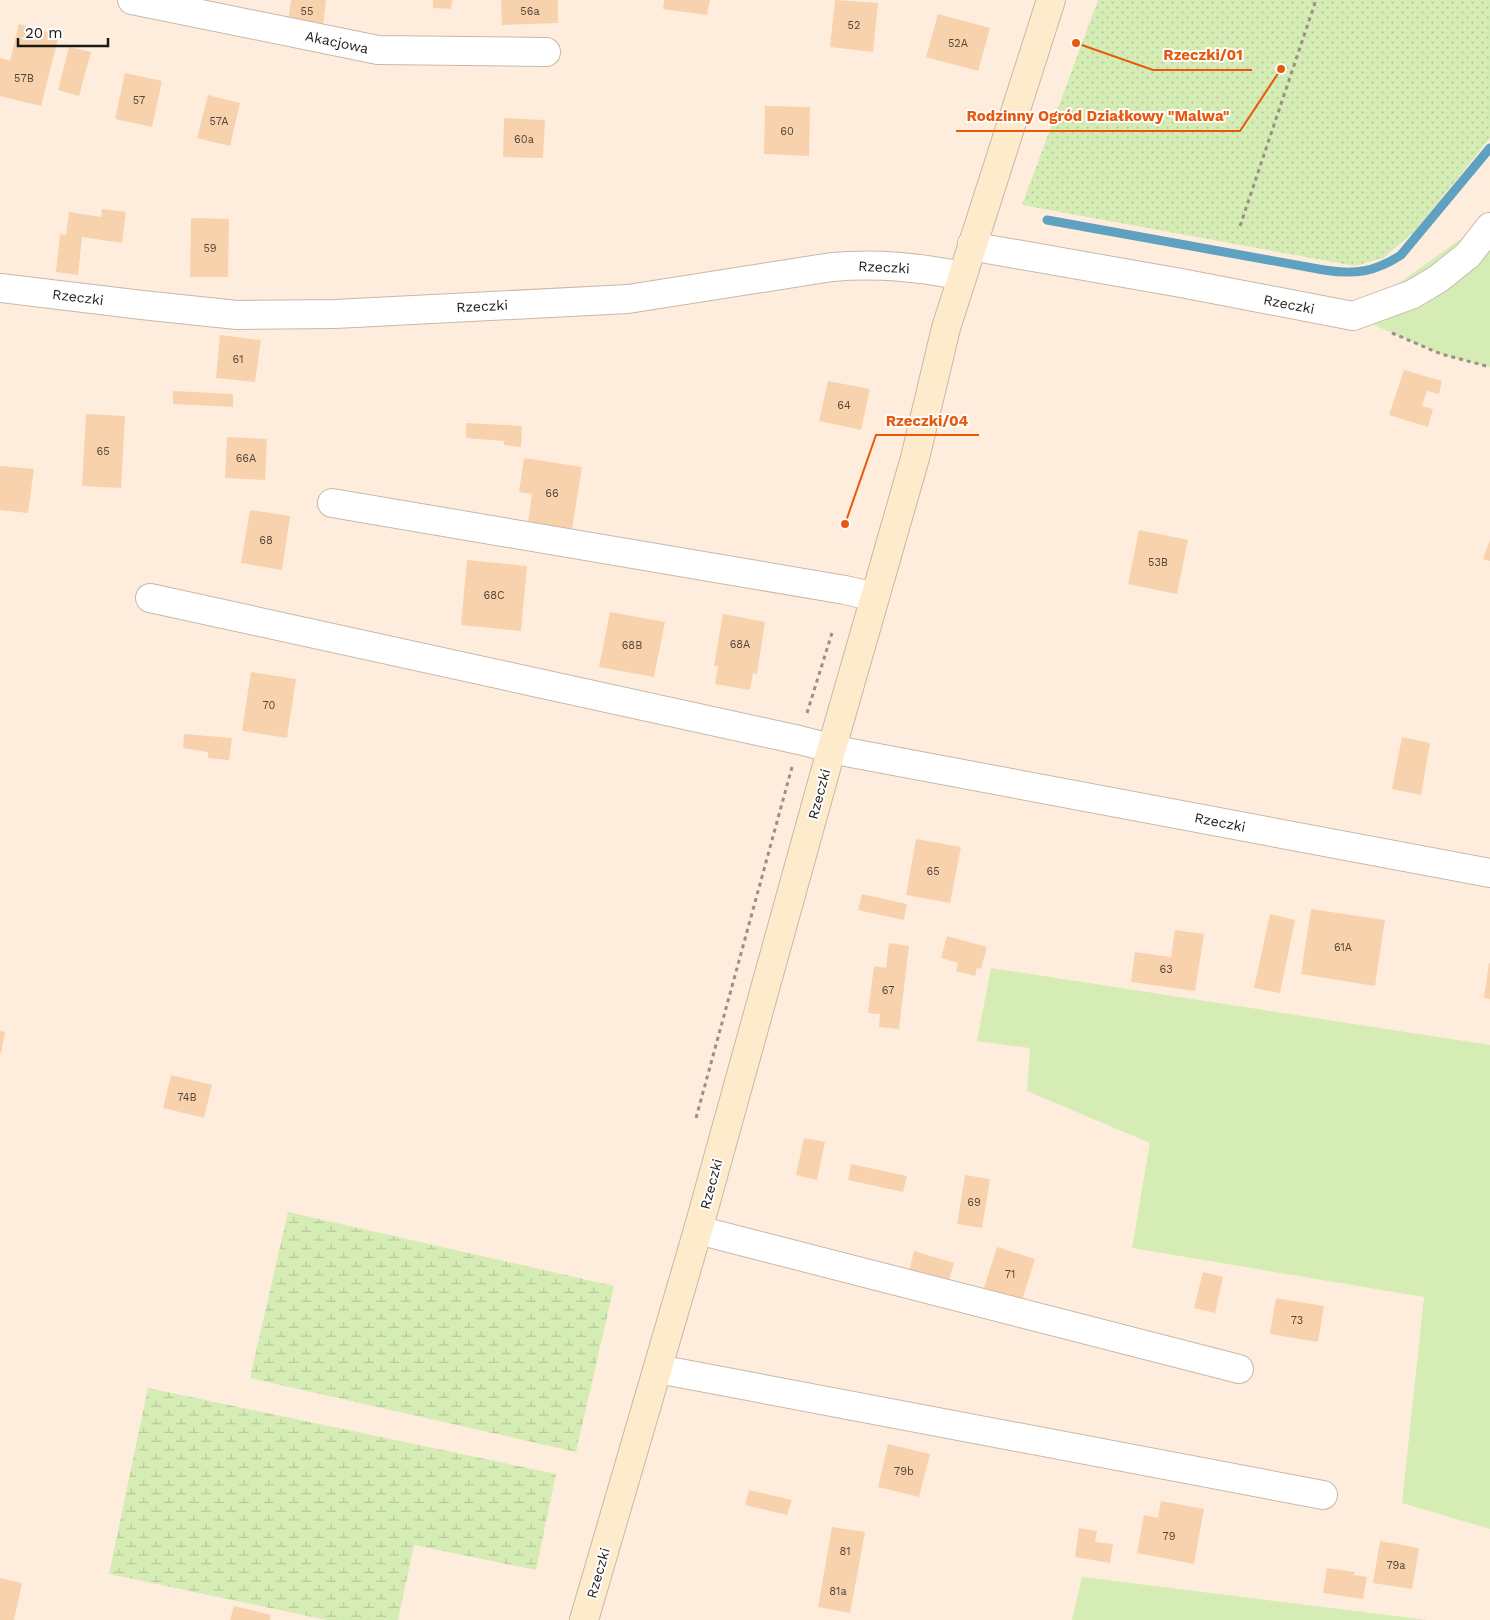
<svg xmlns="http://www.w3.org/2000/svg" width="1490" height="1620" viewBox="0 0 1490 1620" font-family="'Work Sans',sans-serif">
  <defs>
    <pattern id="wetland-marsh" width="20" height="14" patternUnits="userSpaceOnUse" patternTransform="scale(1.25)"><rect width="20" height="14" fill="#d5ecb4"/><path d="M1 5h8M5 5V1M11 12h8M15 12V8" fill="none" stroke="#b6ca9a"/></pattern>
    <pattern id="garden-dots" width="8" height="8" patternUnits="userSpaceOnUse" patternTransform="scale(1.25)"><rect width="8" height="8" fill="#d5ecb4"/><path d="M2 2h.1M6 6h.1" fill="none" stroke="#b6ca9a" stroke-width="1.8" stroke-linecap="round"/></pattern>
  </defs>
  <rect width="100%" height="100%" fill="#feeddd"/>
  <path fill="#d5ecb4" d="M 1490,218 L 1490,367 L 1441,354 L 1353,316 Z
    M 991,968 L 1490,1045 L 1490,1529 L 1402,1503 L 1424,1297 L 1132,1248 L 1150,1143 L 1027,1091 L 1030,1048 L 977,1041 Z
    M 1082,1577 L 1427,1620 L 1072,1620 Z"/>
  <path fill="url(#wetland-marsh)" d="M 288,1212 L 614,1286 L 576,1452 L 250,1378 Z
    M 148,1388 L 556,1474 L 536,1570 L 414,1545 L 398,1620 L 327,1620 L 109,1574 Z"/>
  <path fill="url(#garden-dots)" d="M 1098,0 L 1490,0 L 1490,138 L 1415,231 L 1383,258 L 1355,266 L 1022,205 Z"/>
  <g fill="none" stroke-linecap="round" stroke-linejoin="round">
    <path stroke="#5fa1c1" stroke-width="9" d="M 1047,220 L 1324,270 C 1355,275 1375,272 1401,255 L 1490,148"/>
  </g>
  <path fill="#f8d2ad" d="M 291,0 L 326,0 L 323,27 L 288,22 Z
    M 433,0 L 452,0 L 451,9 L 433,8 Z
    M 501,0 L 558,0 L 558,23 L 502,25 Z
    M 664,0 L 710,0 L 707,15 L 663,9 Z
    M 835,0 L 878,3 L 873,52 L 830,47 Z
    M 938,14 L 990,28 L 978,71 L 926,57 Z
    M 19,24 L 59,35 L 41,106 L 0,96 L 0,58 L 10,61 Z
    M 69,47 L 91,52 L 79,96 L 58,90 Z
    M 125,73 L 162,81 L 152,127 L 115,119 Z
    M 208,95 L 240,103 L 230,146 L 197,138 Z
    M 765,106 L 810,107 L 809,156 L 764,154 Z
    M 504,118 L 545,120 L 543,158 L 503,157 Z
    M 102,209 L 126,212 L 122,243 L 82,237 L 78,275 L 56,272 L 60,234 L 66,235 L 69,212 L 101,217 Z
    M 191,218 L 229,219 L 228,277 L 190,277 Z
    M 220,335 L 261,340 L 255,382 L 216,378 Z
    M 1404,370 L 1442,381 L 1439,394 L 1427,391 L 1422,406 L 1433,409 L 1428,427 L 1389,415 Z
    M 828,381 L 870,389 L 861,430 L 819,421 Z
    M 173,391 L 233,394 L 233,407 L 173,404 Z
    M 86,414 L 125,416 L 121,488 L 82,486 Z
    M 466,423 L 522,426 L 521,447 L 504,445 L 504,441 L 466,438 Z
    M 227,437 L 267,439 L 265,480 L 225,478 Z
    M 524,458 L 582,467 L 572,529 L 528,522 L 532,494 L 519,492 Z
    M 0,466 L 34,469 L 28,513 L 0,510 Z
    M 250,510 L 290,516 L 282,570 L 241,563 Z
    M 1139,530 L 1188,540 L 1177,594 L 1128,584 Z
    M 1490,540 L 1490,561 L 1483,559 Z
    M 467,560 L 527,566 L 521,631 L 461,625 Z
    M 610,612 L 665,622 L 654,677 L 599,667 Z
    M 723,614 L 765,622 L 757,674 L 753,673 L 750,690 L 715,684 L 718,666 L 714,666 Z
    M 251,672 L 296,679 L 287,738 L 242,731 Z
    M 184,734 L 232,738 L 229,760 L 208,758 L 208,752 L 183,748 Z
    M 1402,737 L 1430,743 L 1421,795 L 1392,789 Z
    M 916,839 L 961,847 L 950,903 L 906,895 Z
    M 862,894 L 907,904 L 904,920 L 858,910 Z
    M 1311,909 L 1385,920 L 1375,986 L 1301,974 Z
    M 1270,914 L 1295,920 L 1280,993 L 1254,988 Z
    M 1175,930 L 1204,934 L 1195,991 L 1131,982 L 1135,952 L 1171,957 Z
    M 947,936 L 987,947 L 981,969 L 977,968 L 975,976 L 956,971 L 958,963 L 941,958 Z
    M 889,943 L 909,946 L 899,1029 L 879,1027 L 880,1014 L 868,1013 L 874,966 L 886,968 Z
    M 1489,963 L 1490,963 L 1490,999 L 1484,998 Z
    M 0,1031 L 5,1032 L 1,1053 L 0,1053 Z
    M 171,1075 L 212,1085 L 204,1118 L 163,1108 Z
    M 804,1138 L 825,1142 L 817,1180 L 796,1175 Z
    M 851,1164 L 907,1176 L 903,1192 L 848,1180 Z
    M 965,1175 L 990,1179 L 982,1228 L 957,1224 Z
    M 997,1247 L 1035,1259 L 1022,1300 L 984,1288 Z
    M 914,1251 L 954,1263 L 948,1283 L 909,1272 Z
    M 1203,1272 L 1223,1277 L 1215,1313 L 1194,1308 Z
    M 1276,1298 L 1324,1306 L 1318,1342 L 1270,1334 Z
    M 888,1444 L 930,1454 L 919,1497 L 878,1487 Z
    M 749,1490 L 792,1500 L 787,1515 L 745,1505 Z
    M 1161,1501 L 1204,1509 L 1194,1564 L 1137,1553 L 1144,1515 L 1158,1518 Z
    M 832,1527 L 865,1532 L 850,1613 L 818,1607 Z
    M 1079,1528 L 1097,1531 L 1095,1542 L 1113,1544 L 1110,1563 L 1075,1557 Z
    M 1380,1541 L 1419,1548 L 1412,1589 L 1373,1583 Z
    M 1327,1568 L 1355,1572 L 1354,1575 L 1367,1577 L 1363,1599 L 1323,1593 Z
    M 0,1578 L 22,1583 L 14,1620 L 0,1620 Z
    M 234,1606 L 271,1615 L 270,1620 L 230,1620 Z"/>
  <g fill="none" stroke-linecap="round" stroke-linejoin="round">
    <defs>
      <path id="minor" d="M 132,0 L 378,50 L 546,52
        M 972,244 L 987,249 L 1181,283 L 1353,316 L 1413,294 L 1438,279 L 1468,255 L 1490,227
        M 0,288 L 142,305 L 237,315 L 335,314 L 628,299 L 832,267 C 878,263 917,267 962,276
        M 332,503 L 845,590 L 875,597
        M 150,598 L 799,740 L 846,752 L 1490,873
        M 698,1230 L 1239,1369
        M 658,1369 L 1323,1495"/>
      <path id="secondary" d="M 584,1620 L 698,1230 L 832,747 L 915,458 L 946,328 L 1051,0"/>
    </defs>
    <use href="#minor" stroke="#c8b8a9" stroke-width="30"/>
    <use href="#secondary" stroke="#c8b8a9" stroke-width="30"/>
    <path stroke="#9c9084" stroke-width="3" stroke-dasharray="4 4" stroke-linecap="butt" d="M 1240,226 L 1316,0
      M 1392,333 L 1441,354 L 1490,367
      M 807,713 L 832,633
      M 696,1118 L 792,767"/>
    <use href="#minor" stroke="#fff" stroke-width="28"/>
    <use href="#secondary" stroke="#fdebcc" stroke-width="28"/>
  </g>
  <g text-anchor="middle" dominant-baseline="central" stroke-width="4" stroke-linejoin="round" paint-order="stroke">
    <g font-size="11" fill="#544639">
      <text x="307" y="11">55</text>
      <text x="530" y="11">56a</text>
      <text x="854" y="25">52</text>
      <text x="958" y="43">52A</text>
      <text x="24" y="78">57B</text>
      <text x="139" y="100">57</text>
      <text x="219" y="121">57A</text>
      <text x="787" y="131">60</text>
      <text x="524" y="139">60a</text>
      <text x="210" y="248">59</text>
      <text x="238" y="359">61</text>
      <text x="844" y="405">64</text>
      <text x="103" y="451">65</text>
      <text x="246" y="458">66A</text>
      <text x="552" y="493">66</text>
      <text x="266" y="540">68</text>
      <text x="1158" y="562">53B</text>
      <text x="494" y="595">68C</text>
      <text x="740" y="644">68A</text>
      <text x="632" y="645">68B</text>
      <text x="269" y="705">70</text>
      <text x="933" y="871">65</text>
      <text x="1343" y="947">61A</text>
      <text x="1166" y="969">63</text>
      <text x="888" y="990">67</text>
      <text x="187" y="1097">74B</text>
      <text x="974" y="1202">69</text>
      <text x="1010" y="1274">71</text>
      <text x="1297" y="1320">73</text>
      <text x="904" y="1471">79b</text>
      <text x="1169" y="1536">79</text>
      <text x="845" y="1551">81</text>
      <text x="1396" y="1565">79a</text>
      <text x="838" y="1591">81a</text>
    </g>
    <g font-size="14" fill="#1e1812" stroke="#fefefe">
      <text transform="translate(337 42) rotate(12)">Akacjowa</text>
      <text transform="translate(884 267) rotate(3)">Rzeczki</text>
      <text transform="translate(78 297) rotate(7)">Rzeczki</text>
      <text transform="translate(1289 304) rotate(11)">Rzeczki</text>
      <text transform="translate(482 306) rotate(-3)">Rzeczki</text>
      <text transform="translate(819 794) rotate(-75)">Rzeczki</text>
      <text transform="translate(1220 822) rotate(11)">Rzeczki</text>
      <text transform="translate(711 1184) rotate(-75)">Rzeczki</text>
      <text transform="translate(598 1573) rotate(-74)">Rzeczki</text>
    </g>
  </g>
  <path fill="none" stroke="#e8590c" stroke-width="2" d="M1076 43L1153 70H1252M1281 69L1240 131H956M845 524L876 435H979"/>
  <g fill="#e8590c" stroke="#fefefe" stroke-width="2">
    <circle cx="1076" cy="43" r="5"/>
    <circle cx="1281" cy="69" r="5"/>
    <circle cx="845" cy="524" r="5"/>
  </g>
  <g font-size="15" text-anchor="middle" font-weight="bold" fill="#e8590c" stroke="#fefefe" stroke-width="4" stroke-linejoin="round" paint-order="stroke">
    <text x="1203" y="60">Rzeczki/01</text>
    <text x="1098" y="121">Rodzinny Ogród Działkowy "Malwa"</text>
    <text x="927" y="426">Rzeczki/04</text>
  </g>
  <path d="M18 38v8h90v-8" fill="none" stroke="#1e1812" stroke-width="2.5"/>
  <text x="25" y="38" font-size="15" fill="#1e1812" stroke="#fefefe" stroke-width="4" paint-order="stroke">20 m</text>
</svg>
